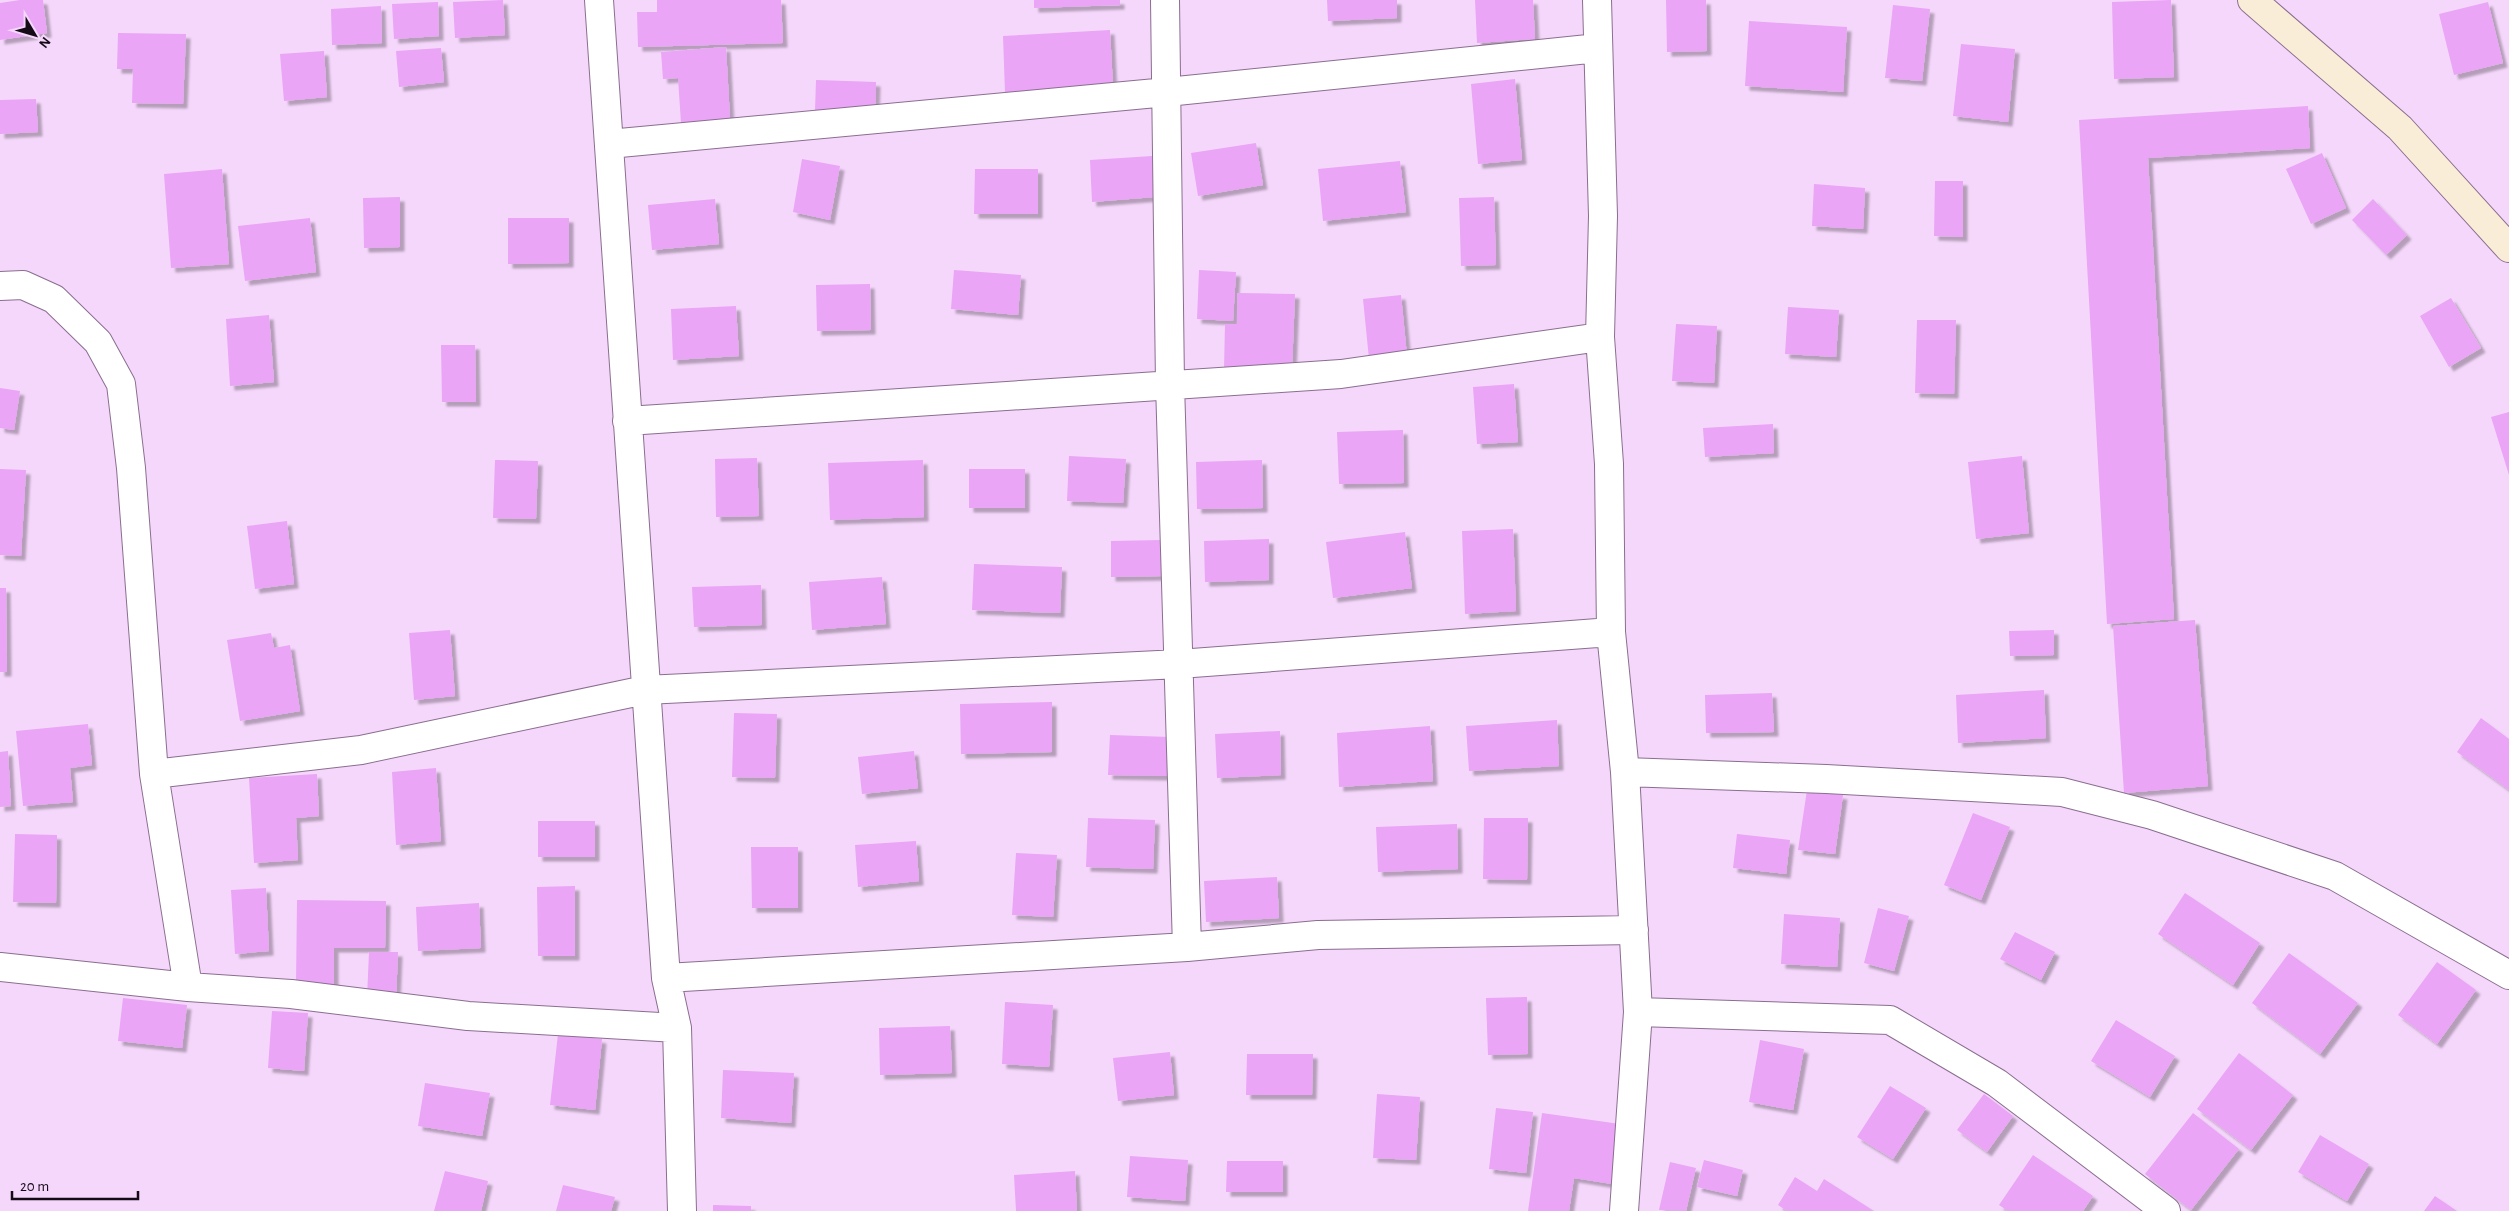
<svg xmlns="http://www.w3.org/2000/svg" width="2509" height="1211" viewBox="0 0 2509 1211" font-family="'Alegreya Sans',sans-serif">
  <defs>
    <filter id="shadow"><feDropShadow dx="4.5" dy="4.5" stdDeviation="1" flood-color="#0004"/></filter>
  </defs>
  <rect width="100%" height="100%" fill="#f5d7fb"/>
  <path fill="#eaa5f6" filter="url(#shadow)" d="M 20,0 L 43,0 L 47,33 L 0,40 L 0,3 Z
    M 503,0 L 505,35 L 455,38 L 453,2 Z
    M 657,0 L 781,0 L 783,43 L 638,47 L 637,12 L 657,12 Z
    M 1034,0 L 1120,0 L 1120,5 L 1034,8 Z
    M 1327,0 L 1397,0 L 1397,18 L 1328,21 Z
    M 1475,0 L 1533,0 L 1535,39 L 1477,43 Z
    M 1666,0 L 1706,0 L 1707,51 L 1667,52 Z
    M 2171,0 L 2174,77 L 2114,79 L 2112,2 Z
    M 438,2 L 439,36 L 394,39 L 392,4 Z
    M 2488,2 L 2503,63 L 2454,75 L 2439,14 Z
    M 1893,5 L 1930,9 L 1922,81 L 1885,78 Z
    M 381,6 L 382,43 L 332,45 L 331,9 Z
    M 1749,21 L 1847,27 L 1843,92 L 1745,86 Z
    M 1110,30 L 1113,87 L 1005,93 L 1003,36 Z
    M 118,33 L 186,34 L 183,104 L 132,103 L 133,69 L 117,69 Z
    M 1961,44 L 2015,49 L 2008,122 L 1953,116 Z
    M 726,47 L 730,119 L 681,123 L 678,78 L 663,79 L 661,52 Z
    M 441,48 L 444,82 L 399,87 L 396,51 Z
    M 324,51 L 327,97 L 284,101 L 280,54 Z
    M 1515,79 L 1522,160 L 1478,164 L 1471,84 Z
    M 816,80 L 876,82 L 875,113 L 815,111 Z
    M 36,99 L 38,132 L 0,134 L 0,100 Z
    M 2308,106 L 2310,148 L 2148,158 L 2174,619 L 2107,624 L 2079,120 Z
    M 1256,143 L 1263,185 L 1198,196 L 1191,153 Z
    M 2322,153 L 2346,208 L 2311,224 L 2286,169 Z
    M 1152,156 L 1155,197 L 1092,202 L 1090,160 Z
    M 802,159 L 840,166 L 830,220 L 793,212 Z
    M 1400,161 L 1406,212 L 1323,221 L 1318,169 Z
    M 222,169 L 229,264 L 171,268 L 164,174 Z
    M 975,169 L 1038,169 L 1038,214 L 974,214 Z
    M 1935,181 L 1963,181 L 1963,237 L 1934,236 Z
    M 1814,184 L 1865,188 L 1863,229 L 1812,226 Z
    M 400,197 L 400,247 L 364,248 L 363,198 Z
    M 1494,197 L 1496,265 L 1461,266 L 1459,198 Z
    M 715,199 L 719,244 L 652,250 L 648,205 Z
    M 2373,199 L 2407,235 L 2386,255 L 2352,220 Z
    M 310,218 L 316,272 L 245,281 L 238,226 Z
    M 508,218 L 569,218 L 569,263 L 508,264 Z
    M 954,270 L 1021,275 L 1018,315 L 951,309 Z
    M 1199,270 L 1236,272 L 1233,321 L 1197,319 Z
    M 870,284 L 871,330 L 817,331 L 816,285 Z
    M 1237,293 L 1295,294 L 1292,370 L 1224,369 L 1225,324 L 1237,324 Z
    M 1401,295 L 1407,356 L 1369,359 L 1363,299 Z
    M 2451,298 L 2481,348 L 2449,367 L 2420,316 Z
    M 736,306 L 739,356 L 673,360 L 671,309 Z
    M 1788,307 L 1839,310 L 1836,357 L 1785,354 Z
    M 269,315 L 274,382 L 230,386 L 226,319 Z
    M 1917,320 L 1956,320 L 1954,394 L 1915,393 Z
    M 1676,324 L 1717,326 L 1714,383 L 1672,381 Z
    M 441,345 L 475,345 L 476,402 L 442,402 Z
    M 1514,384 L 1518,442 L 1477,444 L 1473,387 Z
    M 0,388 L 20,391 L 14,430 L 0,428 Z
    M 2509,412 L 2509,475 L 2491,417 Z
    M 1773,424 L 1774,453 L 1705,457 L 1703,428 Z
    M 1403,430 L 1404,483 L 1339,484 L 1337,432 Z
    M 1069,456 L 1126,459 L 1123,503 L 1067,501 Z
    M 2022,456 L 2029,533 L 1976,539 L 1968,462 Z
    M 757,458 L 759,516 L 716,517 L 715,459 Z
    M 495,460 L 538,461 L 536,519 L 493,518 Z
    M 923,460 L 924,517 L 830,520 L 828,463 Z
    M 1262,460 L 1263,508 L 1197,509 L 1196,462 Z
    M 0,469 L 26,470 L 21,556 L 0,555 Z
    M 969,469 L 1025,469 L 1025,508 L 969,508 Z
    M 287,521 L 294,584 L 255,589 L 247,526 Z
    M 1513,529 L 1516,611 L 1465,614 L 1462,531 Z
    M 1405,532 L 1412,588 L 1333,598 L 1326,542 Z
    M 1269,539 L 1269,580 L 1205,582 L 1204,541 Z
    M 1162,540 L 1162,576 L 1111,577 L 1111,541 Z
    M 974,564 L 1062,567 L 1060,613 L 972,610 Z
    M 882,577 L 886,624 L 812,630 L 809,582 Z
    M 761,585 L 762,625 L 694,627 L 692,587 Z
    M 0,588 L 6,588 L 7,672 L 0,672 Z
    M 2195,620 L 2208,786 L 2124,793 L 2113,626 Z
    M 450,630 L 455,696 L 414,700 L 409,633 Z
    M 2054,630 L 2054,655 L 2010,656 L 2009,631 Z
    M 271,633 L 274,648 L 290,645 L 300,711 L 240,721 L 227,640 Z
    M 2044,690 L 2046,738 L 1958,743 L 1956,695 Z
    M 1772,693 L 1774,732 L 1706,733 L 1705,695 Z
    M 1052,702 L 1052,752 L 961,754 L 960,704 Z
    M 734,713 L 777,714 L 775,778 L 732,777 Z
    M 2481,718 L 2509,739 L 2509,790 L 2457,752 Z
    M 1557,720 L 1559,766 L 1469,771 L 1466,726 Z
    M 88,724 L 92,765 L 70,768 L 73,802 L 23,806 L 16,731 Z
    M 1430,726 L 1433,781 L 1339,787 L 1337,733 Z
    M 1280,731 L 1281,775 L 1217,778 L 1215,734 Z
    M 1110,735 L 1170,737 L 1169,776 L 1108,775 Z
    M 8,751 L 11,806 L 0,807 L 0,752 Z
    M 914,751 L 918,788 L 862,794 L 858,757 Z
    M 436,768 L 441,841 L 396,845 L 392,772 Z
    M 317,774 L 319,816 L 296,818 L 298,860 L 254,863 L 249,778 Z
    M 1807,790 L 1843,795 L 1835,854 L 1798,850 Z
    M 1973,813 L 2010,827 L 1981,900 L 1944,885 Z
    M 1088,818 L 1155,820 L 1153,869 L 1086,867 Z
    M 1484,818 L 1528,818 L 1527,880 L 1483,879 Z
    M 538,821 L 595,821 L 595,857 L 538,857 Z
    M 1457,824 L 1458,869 L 1378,872 L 1376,827 Z
    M 15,834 L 57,835 L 56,903 L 13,902 Z
    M 1737,834 L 1790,840 L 1786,874 L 1733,868 Z
    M 916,841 L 919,881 L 858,887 L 855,845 Z
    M 751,847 L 798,847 L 798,908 L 752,908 Z
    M 1016,853 L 1057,855 L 1053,917 L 1012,915 Z
    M 1277,877 L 1279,918 L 1206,922 L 1204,881 Z
    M 575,886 L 575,956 L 538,956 L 537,887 Z
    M 266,888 L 269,951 L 235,954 L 231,890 Z
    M 2185,893 L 2260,943 L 2233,985 L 2158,934 Z
    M 297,900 L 386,901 L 385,948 L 334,948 L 334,985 L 296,985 Z
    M 479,903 L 481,948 L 418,951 L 416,907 Z
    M 1878,908 L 1909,916 L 1894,971 L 1864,963 Z
    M 1784,914 L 1840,918 L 1837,967 L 1781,964 Z
    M 2015,932 L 2055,952 L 2041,980 L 2000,959 Z
    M 369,952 L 398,952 L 396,999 L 367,998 Z
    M 2289,953 L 2358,1003 L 2320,1054 L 2252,1003 Z
    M 2437,962 L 2476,990 L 2437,1044 L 2398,1015 Z
    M 1527,997 L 1528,1054 L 1488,1055 L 1486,998 Z
    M 123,998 L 187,1005 L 182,1048 L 118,1041 Z
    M 1005,1002 L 1053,1005 L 1049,1067 L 1002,1064 Z
    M 272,1011 L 308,1013 L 304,1071 L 268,1068 Z
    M 2116,1020 L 2175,1056 L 2150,1097 L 2091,1061 Z
    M 950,1026 L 952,1073 L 880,1075 L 879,1028 Z
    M 558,1034 L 602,1039 L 595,1110 L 550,1105 Z
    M 1760,1040 L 1804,1049 L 1793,1110 L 1749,1102 Z
    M 1170,1052 L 1174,1095 L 1118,1101 L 1113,1058 Z
    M 2239,1053 L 2293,1095 L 2251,1150 L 2197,1109 Z
    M 1247,1054 L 1313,1054 L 1312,1095 L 1246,1095 Z
    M 723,1070 L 794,1073 L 791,1123 L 721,1118 Z
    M 425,1083 L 490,1093 L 482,1136 L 418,1126 Z
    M 1890,1086 L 1926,1108 L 1893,1159 L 1857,1137 Z
    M 1377,1094 L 1420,1097 L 1416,1160 L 1373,1158 Z
    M 1984,1094 L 2013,1116 L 1987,1152 L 1957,1130 Z
    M 1496,1108 L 1533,1112 L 1526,1173 L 1489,1169 Z
    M 1542,1113 L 1620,1124 L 1612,1184 L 1574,1178 L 1569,1211 L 1528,1211 Z
    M 2193,1113 L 2239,1149 L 2191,1210 L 2145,1174 Z
    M 2320,1135 L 2369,1164 L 2347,1201 L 2298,1172 Z
    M 2033,1155 L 2093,1196 L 2083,1211 L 2008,1211 L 1999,1205 Z
    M 1130,1156 L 1188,1160 L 1185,1201 L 1127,1197 Z
    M 1704,1160 L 1743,1170 L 1737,1196 L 1697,1187 Z
    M 1227,1161 L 1283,1161 L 1283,1192 L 1226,1192 Z
    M 1670,1162 L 1696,1168 L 1686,1211 L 1659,1210 Z
    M 445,1171 L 488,1181 L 481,1211 L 434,1211 Z
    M 1075,1171 L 1077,1211 L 1016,1211 L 1014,1175 Z
    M 1795,1177 L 1817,1191 L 1824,1179 L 1874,1211 L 1787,1211 L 1778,1205 Z
    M 563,1185 L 615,1197 L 611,1211 L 556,1211 Z
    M 2435,1196 L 2457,1211 L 2424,1211 Z
    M 713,1205 L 751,1206 L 751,1211 L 713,1211 Z"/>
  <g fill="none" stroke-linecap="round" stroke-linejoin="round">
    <defs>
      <path id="street" d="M 599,0 L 666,978 L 677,1028 L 682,1211
        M 1165,0 L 1170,384 L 1187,947
        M 1597,0 L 1603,216 L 1600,337 L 1609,464 L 1611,632 L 1625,772 L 1638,1012 L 1624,1211
        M 609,144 L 1167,92 L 1598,48
        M 0,286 L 23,285 L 54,299 L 98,342 L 121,384 L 131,468 L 154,774 L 188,987
        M 627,421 L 1341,374 L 1600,337
        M 1625,772 L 1826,779 L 2062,792 L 2152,815 L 2335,876 L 2509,975
        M 154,774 L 361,750 L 645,690 L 1179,664 L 1611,632
        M 0,967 L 188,987 L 291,994 L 468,1016 L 677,1028
        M 666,978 L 1187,947 L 1318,935 L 1634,930
        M 1638,1012 L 1890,1020 L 1997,1083 L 2166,1211"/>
      <path id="secondary" d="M 2252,0 L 2400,128 L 2509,248"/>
    </defs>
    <use href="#street" stroke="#8a6e8f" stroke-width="30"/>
    <use href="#secondary" stroke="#8a6e8f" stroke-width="30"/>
    <use href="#street" stroke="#fff" stroke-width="28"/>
    <use href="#secondary" stroke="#faedd7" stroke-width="28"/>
  </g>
  <g transform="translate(35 35) rotate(128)" stroke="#f5d7fb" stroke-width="4" paint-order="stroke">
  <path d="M0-4L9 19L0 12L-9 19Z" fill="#150b17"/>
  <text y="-8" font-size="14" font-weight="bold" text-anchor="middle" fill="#150b17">N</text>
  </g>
  <path d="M12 1191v8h126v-8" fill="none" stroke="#150b17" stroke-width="2.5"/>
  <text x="20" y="1191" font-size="15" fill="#150b17" stroke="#f5d7fb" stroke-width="4" paint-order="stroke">20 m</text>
</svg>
